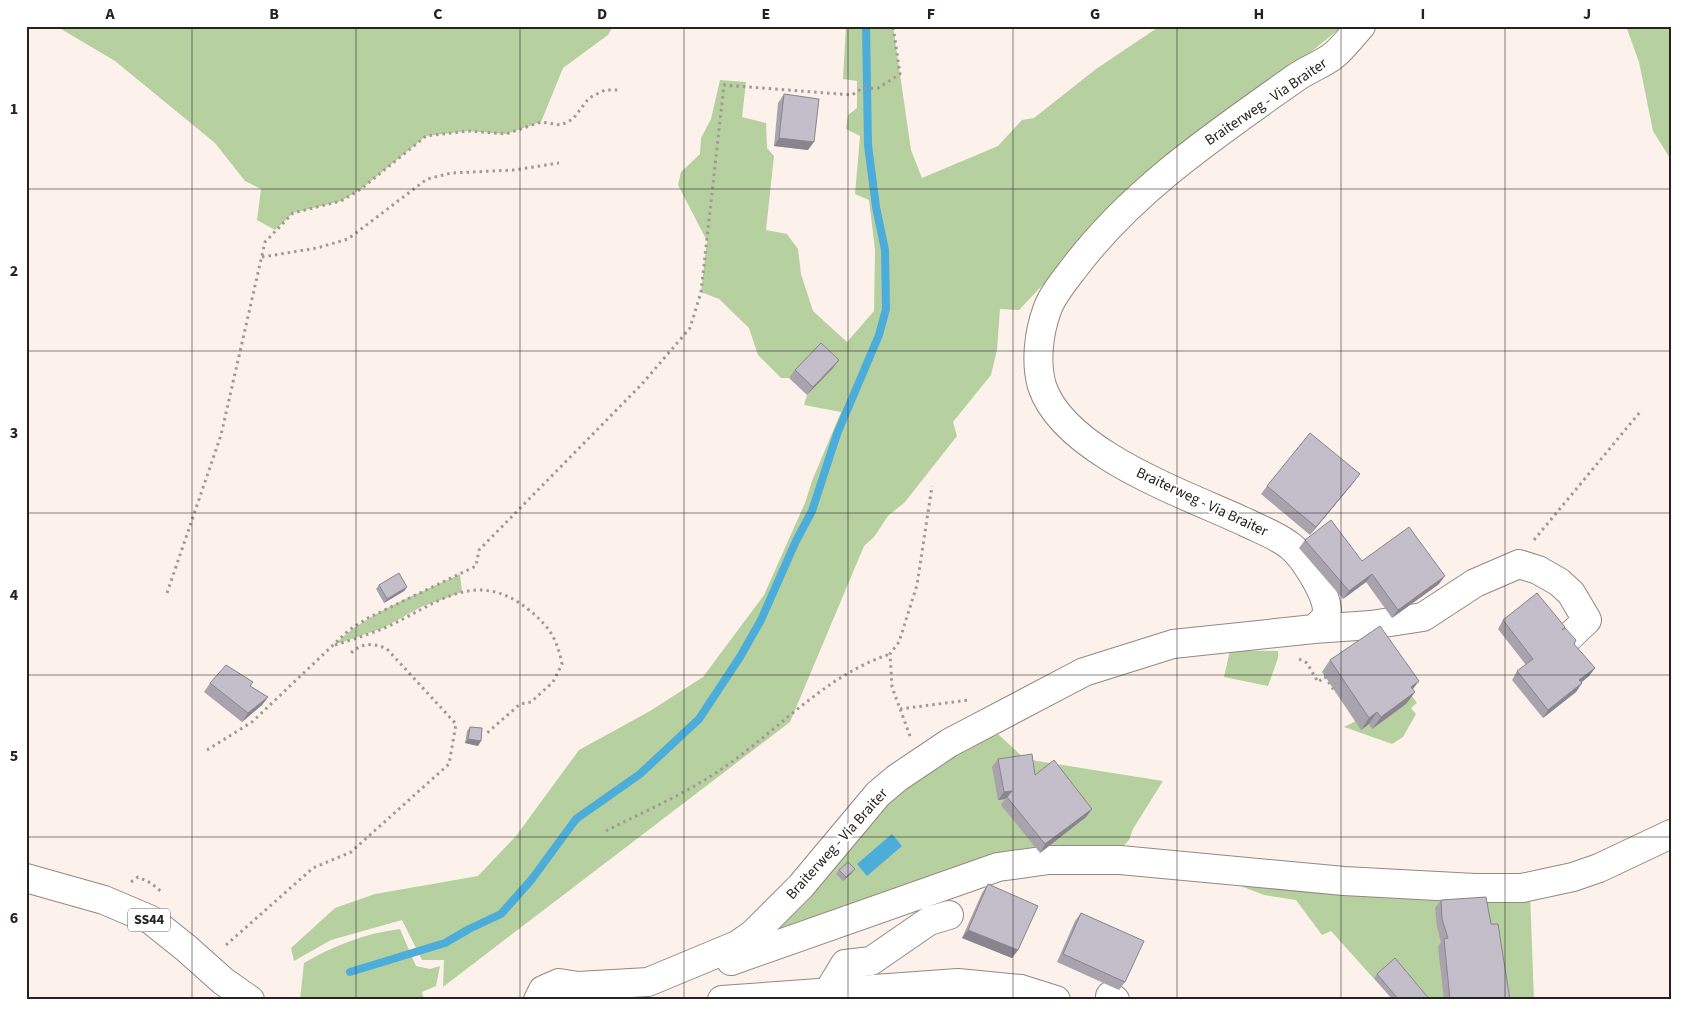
<svg xmlns="http://www.w3.org/2000/svg" width="1697" height="1026" viewBox="0 0 1697 1026" font-family="'Source Sans 3',sans-serif">
  <rect width="100%" height="100%" fill="#fdf2eb"/>
  <path fill="#b7d09f" d="M 56,26 L 613,26 L 608,35 L 563,68 L 541,122 L 506,134 L 468,131 L 426,136 L 361,189 L 341,201 L 293,213 L 275,230 L 257,220 L 261,189 L 245,181 L 215,143 L 115,61 Z
    M 846,26 L 893,26 L 911,150 L 922,178 L 998,146 L 1022,120 L 1034,118 L 1096,69 L 1160,26 L 1343,26 L 1107,217 L 1019,310 L 1000,309 L 997,350 L 991,375 L 953,422 L 957,436 L 905,502 L 888,516 L 874,537 L 864,546 L 790,722 L 443,987 L 444,960 L 422,960 L 402,920 L 331,940 L 294,961 L 291,948 L 335,908 L 375,894 L 478,876 L 516,836 L 579,750 L 650,711 L 703,677 L 764,595 L 805,503 L 812,481 L 841,412 L 804,405 L 807,395 L 833,368 L 815,352 L 789,378 L 781,378 L 758,355 L 749,328 L 719,299 L 701,292 L 707,241 L 678,185 L 681,172 L 700,154 L 701,138 L 711,119 L 720,80 L 746,82 L 742,117 L 766,123 L 767,148 L 774,156 L 766,230 L 787,234 L 798,249 L 801,274 L 813,311 L 847,342 L 874,311 L 875,250 L 869,200 L 855,194 L 860,136 L 846,129 L 848,115 L 857,108 L 857,81 L 843,79 Z
    M 1626,26 L 1671,26 L 1671,160 L 1653,131 L 1639,62 Z
    M 460,574 L 462,592 L 421,607 L 383,628 L 334,645 C 369,611 417,595 460,574 Z
    M 1230,650 L 1278,651 L 1278,658 L 1268,686 L 1224,677 Z
    M 1410,693 L 1417,703 L 1411,708 L 1416,714 L 1403,737 L 1392,744 L 1344,727 Z
    M 998,734 L 1025,759 L 1163,781 L 1133,829 L 1129,840 L 1120,850 L 1049,860 L 737,945 L 949,743 Z
    M 1225,880 L 1530,893 L 1534,1000 L 1393,1000 L 1331,931 L 1322,935 L 1296,900 L 1264,895 Z
    M 400,929 L 416,966 L 430,969 L 440,966 L 436,986 L 422,992 L 424,1000 L 300,999 L 304,963 C 333,946 366,933 400,929 Z"/>
  <path fill="#4cadda" d="M 892,834 L 902,846 L 867,876 L 857,864 Z"/>
  <g fill="none" stroke-linecap="round" stroke-linejoin="round">
    <path stroke="#4cadda" stroke-width="8" d="M 350,972 L 445,943 L 469,929 L 501,914 L 532,879 L 576,819 L 640,774 L 699,719 L 740,657 L 761,620 L 796,541 L 812,511 L 837,434 L 879,335 L 886,309 L 885,250 L 876,207 L 868,145 L 866,26"/>
    <defs>
      <path id="minor" d="M 1314,629 L 1371,625 L 1423,617 L 1475,583 L 1519,564 L 1538,570 L 1559,582 L 1571,593 L 1587,620 L 1566,640
        M 731,961 L 998,867 L 1049,860 L 1120,860 L 1344,881 L 1475,888 L 1522,888 L 1573,877 L 1599,868 L 1671,834
        M 828,992 L 845,964 L 871,961 L 929,921 L 949,915
        M 1110,996 L 1115,1000
        M 538,1000 L 543,990 L 559,983 L 578,986 L 648,982 L 737,945 L 753,934 L 801,886 L 878,794 L 897,778 L 949,743 L 1084,672 L 1173,644 L 1314,629 C 1319,624 1327,619 1327,611 C 1327,594 1303,555 1289,545 C 1276,535 1259,529 1245,522 C 1185,494 1064,453 1042,386 C 1035,362 1039,332 1047,310 C 1052,295 1065,280 1074,268 C 1133,190 1215,135 1294,79 C 1306,70 1321,65 1333,56 C 1343,48 1352,36 1361,26"/>
      <path id="major" d="M 26,878 L 104,900 L 151,920 L 186,948 L 223,981 L 250,1000
        M 722,1000 L 958,983 L 1021,989 L 1056,1000"/>
    </defs>
    <use href="#minor" stroke="#948780" stroke-width="30"/>
    <use href="#major" stroke="#948780" stroke-width="30"/>
    <path stroke="#a29994" stroke-width="3" stroke-dasharray="2.5 4" stroke-linecap="butt" d="M 262,257 L 317,248 L 348,239 L 427,179 L 451,173 L 514,170 L 559,163
      M 1534,540 L 1640,412
      M 167,593 L 221,435 L 265,242 L 293,213 L 341,201 L 361,189 L 426,136 L 468,131 L 506,134 L 541,122 L 561,125 L 573,119 L 589,98 L 605,90 L 618,90
      M 335,645 C 351,640 367,635 382,629 C 434,607 474,565 529,610 C 550,627 557,639 562,664 L 553,682 L 531,702 L 520,704 L 487,733
      M 1299,659 L 1307,663 L 1318,682 L 1325,677 L 1336,693
      M 900,709 L 969,700
      M 910,736 L 892,687 L 890,654 L 899,642 L 917,585 L 932,486
      M 207,750 L 252,722 L 349,630 L 368,618 L 476,566 L 479,550 L 642,384 L 690,328 L 701,292 L 724,85 L 852,95 L 861,89 L 878,88 L 900,74 L 893,26
      M 606,831 C 641,813 678,797 711,776 C 772,738 820,677 890,654
      M 131,882 L 138,877 L 151,883 L 163,893
      M 226,945 L 313,868 L 351,852 L 449,764 L 456,724 L 387,649 C 373,642 361,643 350,654"/>
    <use href="#minor" stroke="#fff" stroke-width="28"/>
    <use href="#major" stroke="#fff" stroke-width="28"/>
  </g>
  <path fill="#a9a3ae" d="M 784,94 L 808,150 L 774,146 L 778,103 Z
    M 833,368 L 807,395 L 789,378 L 795,370 Z
    M 1354,482 L 1310,535 L 1261,494 L 1267,486 Z
    M 1305,540 L 1362,561 L 1439,584 L 1392,618 L 1366,582 L 1343,599 L 1299,548 Z
    M 379,585 L 407,587 L 404,591 L 384,603 L 376,589 Z
    M 1503,620 L 1563,629 L 1574,644 L 1595,668 L 1589,676 L 1581,683 L 1582,683 L 1576,692 L 1543,718 L 1512,680 L 1517,671 L 1526,665 L 1498,629 Z
    M 1330,660 L 1413,690 L 1415,692 L 1406,704 L 1372,729 L 1369,724 L 1361,730 L 1322,672 Z
    M 210,683 L 250,686 L 268,697 L 262,705 L 242,722 L 204,692 Z
    M 470,727 L 478,746 L 465,743 L 467,731 Z
    M 998,759 L 1035,775 L 1092,809 L 1086,817 L 1040,853 L 1001,805 L 1005,799 L 998,800 L 992,767 Z
    M 839,870 L 852,873 L 843,881 L 836,874 Z
    M 988,884 L 1018,950 L 1012,958 L 962,938 L 982,893 Z
    M 1441,900 L 1491,924 L 1510,1000 L 1444,1000 L 1438,947 L 1441,942 L 1437,927 L 1435,908 Z
    M 1081,913 L 1125,982 L 1119,990 L 1057,962 L 1075,921 Z
    M 1377,974 L 1430,1000 L 1393,1000 L 1374,978 Z"/>
  <path fill="#89848d" d="M 779,138 L 814,142 L 808,150 L 774,146 Z
    M 839,360 L 833,368 L 807,395 L 813,387 Z
    M 1360,474 L 1354,482 L 1310,535 L 1316,527 Z
    M 1372,574 L 1366,582 L 1343,599 L 1349,591 Z
    M 1445,576 L 1439,584 L 1392,618 L 1398,610 Z
    M 407,587 L 404,591 L 384,603 L 387,599 Z
    M 1595,668 L 1589,676 L 1574,688 L 1579,680 Z
    M 1419,681 L 1410,693 L 1411,687 Z
    M 1582,683 L 1576,692 L 1543,718 L 1548,710 Z
    M 1415,692 L 1406,704 L 1372,729 L 1381,717 Z
    M 268,697 L 262,705 L 242,722 L 248,713 Z
    M 1377,712 L 1369,724 L 1361,730 L 1369,718 Z
    M 468,739 L 481,741 L 478,746 L 465,743 Z
    M 1012,791 L 1005,799 L 998,800 L 1004,792 Z
    M 1092,809 L 1086,817 L 1040,853 L 1045,844 Z
    M 855,869 L 852,873 L 843,881 L 846,877 Z
    M 968,930 L 1018,950 L 1012,958 L 962,938 Z"/>
  <path fill="#c4bdca" stroke="#89848d" d="M 784,94 L 819,99 L 814,142 L 779,138 Z
    M 821,343 L 839,360 L 813,387 L 795,370 Z
    M 1310,433 L 1360,474 L 1316,527 L 1267,486 Z
    M 1331,520 L 1362,561 L 1409,527 L 1445,576 L 1398,610 L 1372,574 L 1349,591 L 1305,540 Z
    M 399,573 L 407,587 L 387,599 L 379,585 Z
    M 1537,593 L 1565,627 L 1562,630 L 1565,628 L 1576,640 L 1574,644 L 1595,668 L 1579,680 L 1582,683 L 1548,710 L 1517,671 L 1533,659 L 1503,620 Z
    M 1380,626 L 1419,681 L 1411,687 L 1415,692 L 1381,717 L 1377,712 L 1369,718 L 1330,660 Z
    M 226,665 L 253,682 L 250,686 L 268,697 L 248,713 L 210,683 Z
    M 470,727 L 482,728 L 481,741 L 468,739 Z
    M 1032,754 L 1035,775 L 1054,760 L 1092,809 L 1045,844 L 1007,797 L 1012,791 L 1004,792 L 998,759 Z
    M 848,862 L 855,869 L 846,877 L 839,870 Z
    M 988,884 L 1038,906 L 1018,950 L 968,930 Z
    M 1486,897 L 1491,924 L 1498,924 L 1510,1000 L 1450,1000 L 1444,939 L 1448,938 L 1442,919 L 1441,900 Z
    M 1081,913 L 1144,941 L 1125,982 L 1063,954 Z
    M 1395,958 L 1430,1000 L 1399,1000 L 1377,974 Z"/>
  <path fill="none" stroke="#27221f" stroke-width="1" stroke-opacity="0.55" d="M 192,26 L 192,1000M 356,26 L 356,1000M 520,26 L 520,1000M 684,26 L 684,1000M 848,26 L 848,1000M 1013,26 L 1013,1000M 1177,26 L 1177,1000M 1341,26 L 1341,1000M 1505,26 L 1505,1000M 26,189 L 1671,189M 26,351 L 1671,351M 26,513 L 1671,513M 26,675 L 1671,675M 26,837 L 1671,837"/>
  <g text-anchor="middle" dominant-baseline="central" stroke-width="4.5" stroke-linejoin="round" paint-order="stroke">
    <rect fill="#fff" stroke="#686462" stroke-width="1" x="128" y="908.5" width="42" height="23" rx="4"/>
    <g font-size="14" font-weight="bold" fill="#27221f">
      <text x="149" y="920">SS44</text>
    </g>
    <g font-size="15" fill="#27221f" stroke="#fff">
      <text transform="translate(1266 102) rotate(-34)">Braiterweg - Via Braiter</text>
      <text transform="translate(1202 502) rotate(25)">Braiterweg - Via Braiter</text>
      <text transform="translate(837 844) rotate(-48)">Braiterweg - Via Braiter</text>
    </g>
  </g>
  <rect width="1697" height="1026" fill="none" stroke="#ffffff" stroke-width="55"/>
  <rect x="28" y="28" width="1642" height="970" fill="none" stroke="#27221f" stroke-width="2"/>
  <g font-size="16" text-anchor="middle" font-weight="bold" fill="#27221f">
    <text x="110" y="19">A</text>
    <text x="274" y="19">B</text>
    <text x="438" y="19">C</text>
    <text x="602" y="19">D</text>
    <text x="766" y="19">E</text>
    <text x="931" y="19">F</text>
    <text x="1095" y="19">G</text>
    <text x="1259" y="19">H</text>
    <text x="1423" y="19">I</text>
    <text x="1587" y="19">J</text>
    <text x="14" y="114">1</text>
    <text x="14" y="276">2</text>
    <text x="14" y="438">3</text>
    <text x="14" y="600">4</text>
    <text x="14" y="761">5</text>
    <text x="14" y="923">6</text>
  </g>
</svg>
